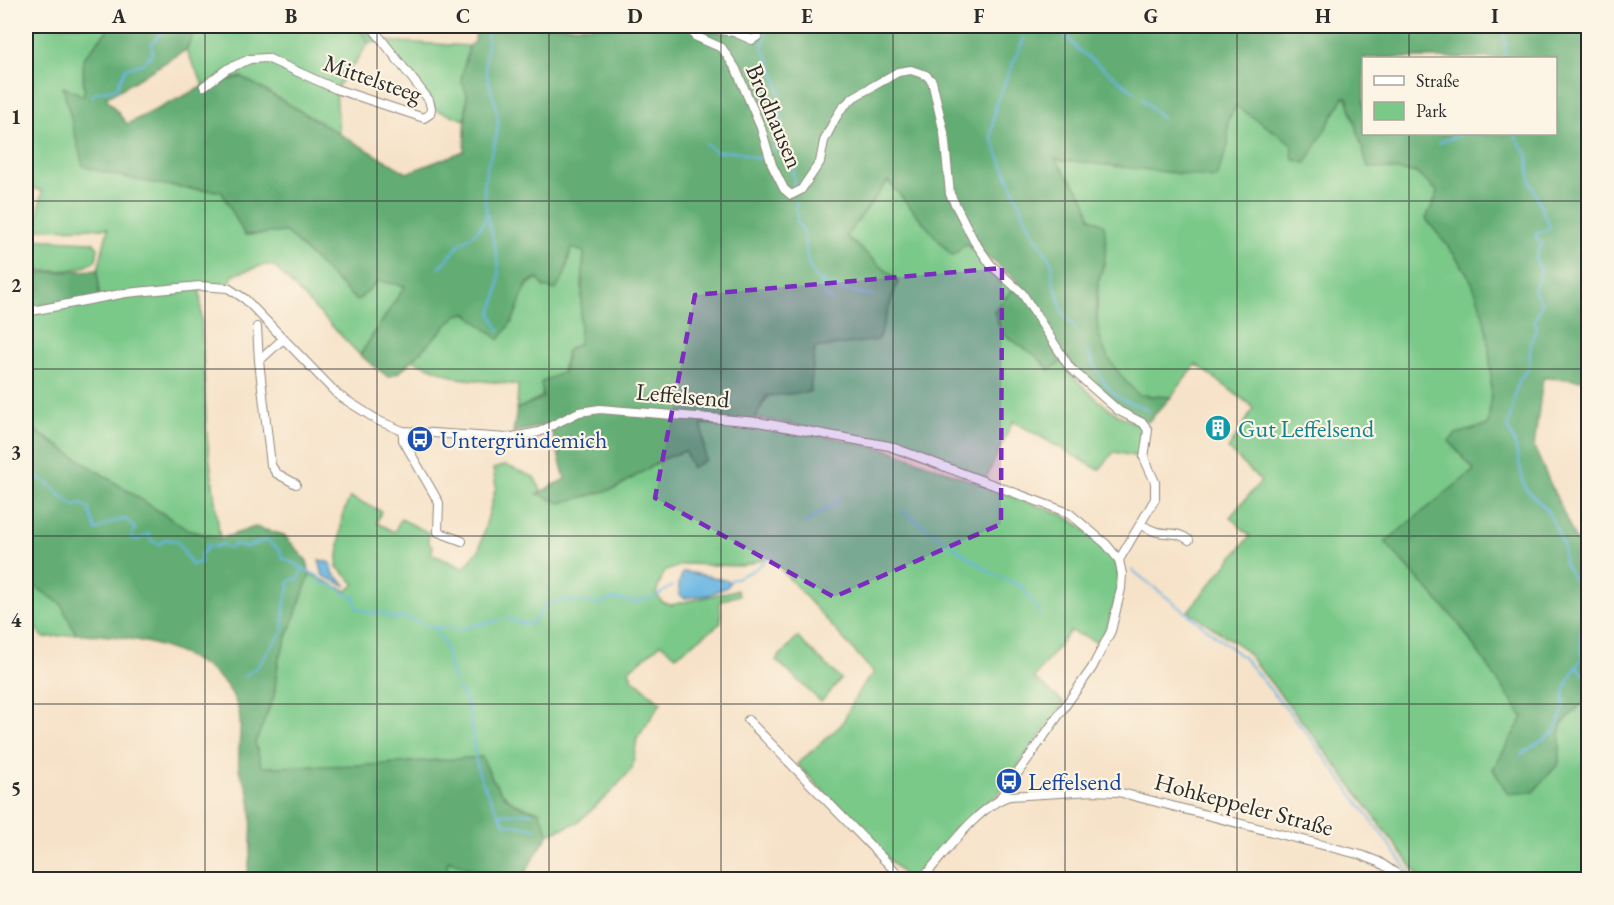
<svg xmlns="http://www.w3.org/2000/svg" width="1614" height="905" viewBox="0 0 1614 905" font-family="'EB Garamond',serif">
  <rect width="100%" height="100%" fill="#fcf5e5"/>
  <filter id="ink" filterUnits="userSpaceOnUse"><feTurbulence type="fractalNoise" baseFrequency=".0167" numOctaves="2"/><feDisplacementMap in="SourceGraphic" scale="12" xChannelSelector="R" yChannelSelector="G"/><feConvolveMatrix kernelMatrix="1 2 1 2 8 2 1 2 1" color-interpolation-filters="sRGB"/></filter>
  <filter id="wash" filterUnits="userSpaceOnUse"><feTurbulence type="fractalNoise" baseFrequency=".008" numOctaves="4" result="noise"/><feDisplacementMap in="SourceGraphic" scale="24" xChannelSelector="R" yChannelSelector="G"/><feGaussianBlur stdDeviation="1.35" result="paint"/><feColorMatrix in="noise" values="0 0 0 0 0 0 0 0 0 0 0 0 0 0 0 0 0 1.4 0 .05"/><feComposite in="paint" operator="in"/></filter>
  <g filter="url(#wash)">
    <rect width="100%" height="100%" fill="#f6e2c8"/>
    <path fill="#7ac989" stroke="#527a5a" stroke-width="1.5" d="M 26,26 L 111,26 L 83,59 L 84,97 L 64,87 L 187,189 L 221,191 L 245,235 L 286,232 L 357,301 L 378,281 L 405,286 L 360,355 L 274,266 L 264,265 L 233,275 L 228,288 L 200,286 L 207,438 L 220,539 L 188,530 L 26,425 L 26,312 L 99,299 L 98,270 L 108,228 L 36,229 L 42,191 L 26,186 Z
      M 197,26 L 358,26 L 368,44 L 336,89 L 339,134 L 242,77 L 204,86 L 186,50 Z
      M 382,41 L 469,46 L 461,80 L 467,94 L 465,120 L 431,108 Z
      M 1344,97 L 1347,97 L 1368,166 L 1415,172 L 1438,192 L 1426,219 C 1441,237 1456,255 1468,275 C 1490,316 1495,380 1488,425 L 1457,434 L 1456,450 L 1475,470 L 1458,623 L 1524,717 L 1493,769 L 1533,791 L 1559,763 L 1561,725 L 1588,697 L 1588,879 L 1421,879 L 1317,740 L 1243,648 L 1188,611 L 1250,536 L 1230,517 L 1261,481 L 1228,449 L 1254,408 L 1196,364 L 1171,397 L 1139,396 L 1116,373 L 1097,336 L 1098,282 L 1104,264 L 1085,199 L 1054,159 L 1137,168 L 1228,146 L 1228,120 L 1236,105 L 1291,143 Z
      M 888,181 L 952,255 L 966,244 L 1014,288 L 1002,333 L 1036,356 L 1050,370 L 1062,361 C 1077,385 1113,416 1139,425 L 1144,436 L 1139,457 L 1114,452 L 1099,470 L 1013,421 L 986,478 L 890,442 L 755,418 C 782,363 851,319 898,281 L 846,236 Z
      M 29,239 L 93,242 L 98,248 L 96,260 C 80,274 52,270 31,271 Z
      M 571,248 L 584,252 L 579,344 L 567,350 C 563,384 548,396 517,409 L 518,385 L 457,378 L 412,360 L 456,315 L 466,313 L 479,322 L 513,320 C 528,282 523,278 565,274 Z
      M 702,424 L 752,425 L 830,437 L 889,450 L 1063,515 C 1079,524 1117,551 1118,571 C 1120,595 1109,621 1102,644 L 1070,631 L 1034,678 L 1064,703 L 998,794 L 969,820 L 918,878 L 907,878 L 797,764 L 841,725 L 861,687 L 874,673 L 770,557 L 742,566 L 684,564 L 664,572 L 656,593 L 662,602 L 671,605 L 737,590 L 739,595 L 720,601 L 721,623 L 676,656 L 661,644 L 629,670 L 632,678 L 661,703 L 637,739 L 632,769 L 611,792 L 578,822 L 549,834 L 539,811 C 504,805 496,788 482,757 L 370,765 L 262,768 L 255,743 L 274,696 L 278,662 L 310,574 L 347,591 L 355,584 L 337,567 L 342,516 L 350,497 L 381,511 L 377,523 L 394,532 L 401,519 L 429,533 L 428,542 L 433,547 L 431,554 L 464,568 L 479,550 L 496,487 L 493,469 L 505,465 L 534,477 L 541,490 L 538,494 L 561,503 L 616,488 L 665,458 L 685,451 L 692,467 L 705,460 Z
      M 26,580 L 61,604 L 76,634 L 43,638 L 26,616 Z
      M 797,637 L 841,679 L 821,702 L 776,660 Z
      M 447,859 L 498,879 L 446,880 Z"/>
    <path fill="#63ad75" stroke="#476c50" stroke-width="1.5" fill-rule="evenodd" d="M 111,26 L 197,26 L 186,50 L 106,98 L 127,124 L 204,86 L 242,77 L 407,173 L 464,151 L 467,94 L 461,80 L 469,46 L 475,41 L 476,26 L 1588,26 L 1588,380 L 1543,378 L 1534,447 L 1588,568 L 1588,697 L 1561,725 L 1559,763 L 1533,792 L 1508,794 L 1493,769 L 1523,717 L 1458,623 L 1385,542 L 1474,470 L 1449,441 L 1456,434 L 1488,425 C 1495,380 1490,316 1468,275 C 1456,255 1441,237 1426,219 L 1438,192 L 1415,172 L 1368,167 L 1347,97 L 1344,97 L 1306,163 L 1293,160 L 1291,143 L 1236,106 L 1228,120 L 1228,146 L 1216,178 L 1055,159 L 1085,199 L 1090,217 L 1104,225 C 1106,238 1107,253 1103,266 C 1102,272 1098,278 1098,284 C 1092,335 1103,360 1139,395 L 1171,397 L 1148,422 L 1120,409 L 1072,366 L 1068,357 L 1050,370 L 1036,356 L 1002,333 L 994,312 L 1018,282 L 994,262 L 966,244 L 952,256 L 888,181 L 846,236 L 898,281 L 878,340 L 815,348 L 810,392 L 766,396 L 752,425 L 702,424 L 705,460 L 692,468 L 685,451 L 665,458 L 616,488 L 561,503 L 537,494 L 565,479 L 550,424 L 513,433 L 517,409 L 543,398 L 541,382 L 564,372 L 567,350 L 579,344 L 584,252 L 571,248 L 565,274 L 556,290 L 544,287 L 537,277 L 527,284 L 513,320 L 499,340 L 466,313 L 457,315 L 400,372 L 388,377 L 360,355 L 405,286 L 378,281 L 357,301 L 286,232 L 245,235 L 221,191 C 173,188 128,180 83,166 L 63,87 L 84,96 L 83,59 ZM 1364,58 L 1556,58 L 1556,134 L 1364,134 Z
      M 358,26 L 381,26 L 382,41 L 368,44 Z
      M 98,270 L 99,299 L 26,312 L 26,288 L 31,273 Z
      M 26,425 L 188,530 L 220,539 L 255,527 L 284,535 L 307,561 L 310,574 L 278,662 L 274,696 L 255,743 L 262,767 L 370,765 L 482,757 C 496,788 503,805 539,811 L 549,834 L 531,862 L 523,879 L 498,879 L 448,860 L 446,879 L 247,879 C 251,851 254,822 249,793 C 247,784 239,776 239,767 C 237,750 243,730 239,712 C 225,651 129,634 76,634 L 61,604 L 26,580 Z"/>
    <path fill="#6ab6e3" stroke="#4a7087" stroke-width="1.5" d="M 319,560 L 331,563 L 333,573 L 347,586 L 323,576 Z
      M 683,572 C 699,573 714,578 730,581 L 727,587 L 708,595 L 684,598 L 679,594 L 679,583 Z"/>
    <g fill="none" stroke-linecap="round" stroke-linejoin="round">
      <path stroke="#6ab6e3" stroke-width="2" d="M 487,26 C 489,41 484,57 486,71 C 489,87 497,104 498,120 C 499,140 487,159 485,178 C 479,228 514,259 491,313 L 499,331
        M 764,26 L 765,41 L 761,44 C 770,60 777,76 780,94 C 783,114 780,137 789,156 L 787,162 L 793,170 L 794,188
        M 1053,26 L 1054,27
        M 1028,27 L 1029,26
        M 1061,31 L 1080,51 L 1135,92
        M 1024,38 L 996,103 L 991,137 L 1031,230 L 1052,263 L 1053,279 L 1063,313 L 1076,330
        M 1502,58 L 1505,53 L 1504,26
        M 92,97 L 96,92 L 116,89 L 126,68 L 142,64 L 152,54 L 152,43 L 167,26
        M 1142,99 L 1162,118
        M 1514,134 L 1528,156 L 1530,181 L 1550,228 L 1536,234 L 1536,238 L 1542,243 L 1535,259 L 1541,271 L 1534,290 L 1542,304 L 1534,321 L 1537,326 L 1531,342 L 1529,368 L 1518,381 L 1508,427 L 1514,441 L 1525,488 L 1548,511 L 1563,545 L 1564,563 L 1588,602
        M 1439,143 L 1461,134
        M 705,144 L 717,152 L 736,151 L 758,159 L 765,156
        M 772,151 L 783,141
        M 796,202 L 797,223 L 803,230 L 808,263 L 816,279 L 841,290 L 872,295
        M 440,268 L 459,245 L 477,232 L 487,216
        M 820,281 L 822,291 L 831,300
        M 1087,352 C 1095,366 1104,387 1118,397 C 1127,403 1140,404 1149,411
        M 26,482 L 33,476 C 50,480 59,497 75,506 L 82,504 L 89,509 L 96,531 L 109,523 L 125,519 L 135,528 L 131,538 L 138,540 L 148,534 L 152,541 L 160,544 L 166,539 L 177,541 L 192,565 L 201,562 L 200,555 L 206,550 L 207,545 L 215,547 L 222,544 L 229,549 L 235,544 L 246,547 L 267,540 L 279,550 L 283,558 L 318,576 L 321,582 L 336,586 L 344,593 L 354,597 L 357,608 L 374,614 L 379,612 L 394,619 C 401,615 414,619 421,623
        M 902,511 L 993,574 L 1021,586 L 1041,613
        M 805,523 L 840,499
        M 1132,570 L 1244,658 L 1309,736 L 1411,874
        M 729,581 L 754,570 L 770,557
        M 655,597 L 672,586
        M 505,618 L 530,625 L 548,603 L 567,600 L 599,604 L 613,599 L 635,602 L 650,598
        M 425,626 L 459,629 L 499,620
        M 435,628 L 443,641 L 454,681
        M 1577,667 L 1588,679
        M 244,676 L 257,667 L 283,631 L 285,600 L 289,590 L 288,583 L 293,579 L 299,579 L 302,569
        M 457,688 C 477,709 469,744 479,773 C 485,790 495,808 505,824 L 536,828
        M 1521,754 L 1554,732 L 1564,710 L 1564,693 L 1568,681 L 1582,658 L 1580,635 L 1588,610
        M 500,814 L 532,813"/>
    </g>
  </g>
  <g filter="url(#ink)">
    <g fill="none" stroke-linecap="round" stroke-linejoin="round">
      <defs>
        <path id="minor" d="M 757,26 L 758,36 L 752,40 L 734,32 L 696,27 L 692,31 L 695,36 L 722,48 L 736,69 L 761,128 L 772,165 L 784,189 L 791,195 L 801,190 L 820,162 L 824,141 L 835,119 L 842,108 L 854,97 L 898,72 L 911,70 L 926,75 L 932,81 L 944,133 L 950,194 L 974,241 L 991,265 L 1022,293 L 1070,368 L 1119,411 L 1143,423 L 1148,430 L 1144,458 L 1155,482 L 1155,499 L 1119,560
          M 204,86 L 227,69 L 250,59 L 267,58 L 336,89 L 424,118 L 430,114 L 431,108 L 429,100 L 371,26
          M 26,312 L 126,293 L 200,286 L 228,288 L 245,299 L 338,395 L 379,421 L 403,431 L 507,438 L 539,432 L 579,412 L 600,409 L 758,422 L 889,446 L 1069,513 L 1106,544 L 1119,560 L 1122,574 L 1121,589 L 1111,631 L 1092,668 L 998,801
          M 257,327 L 259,361
          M 284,338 L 259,361 L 271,465 L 276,473 L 296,484
          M 403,431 L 403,440 L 439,503 L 438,532 L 462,541
          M 1141,524 C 1163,540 1171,527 1189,540
          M 748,720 L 904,880
          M 921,880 C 944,855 978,805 1010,796 L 1092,791 L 1118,792 L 1361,855 L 1379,862 L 1406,880"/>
      </defs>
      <use href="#minor" stroke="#90867a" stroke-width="10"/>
      <use href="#minor" stroke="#fff" stroke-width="8"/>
    </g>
  </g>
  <path fill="#7b2cbf" fill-opacity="0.2" stroke="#7b2cbf" stroke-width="4.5" stroke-dasharray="12 8" stroke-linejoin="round" d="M 1002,268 L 1001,524 L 834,597 L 655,498 L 695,295 Z"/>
  <path fill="none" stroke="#2b2b2b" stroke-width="1.5" stroke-opacity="0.55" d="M 205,26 L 205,880M 377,26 L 377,880M 549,26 L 549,880M 721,26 L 721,880M 893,26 L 893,880M 1065,26 L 1065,880M 1237,26 L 1237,880M 1409,26 L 1409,58M 1409,134 L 1409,880M 26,201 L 1588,201M 26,369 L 1588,369M 26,536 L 1588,536M 26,704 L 1588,704"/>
  <defs>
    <symbol id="building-disc" viewBox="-11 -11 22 22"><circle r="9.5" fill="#0f9aa8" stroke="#fcf5e5"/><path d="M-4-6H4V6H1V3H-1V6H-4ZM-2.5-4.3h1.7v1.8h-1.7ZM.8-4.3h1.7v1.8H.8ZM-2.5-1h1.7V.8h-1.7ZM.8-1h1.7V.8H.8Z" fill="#fff"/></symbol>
    <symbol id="bus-disc" viewBox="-11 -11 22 22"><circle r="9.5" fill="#1a4fb4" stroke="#fcf5e5"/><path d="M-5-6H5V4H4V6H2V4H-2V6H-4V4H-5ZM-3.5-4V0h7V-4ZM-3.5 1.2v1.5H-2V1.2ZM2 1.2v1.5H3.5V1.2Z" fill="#fff"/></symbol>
  </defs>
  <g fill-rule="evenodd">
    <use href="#building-disc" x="1203" y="413" width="30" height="30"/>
    <use href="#bus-disc" x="405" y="424" width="30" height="30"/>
    <use href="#bus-disc" x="994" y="766" width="30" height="30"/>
  </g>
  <g text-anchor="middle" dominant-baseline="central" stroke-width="4.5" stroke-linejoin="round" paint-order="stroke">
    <g font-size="24" fill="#2b2b2b" stroke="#fcf5e5">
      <text transform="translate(373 78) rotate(19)">Mittelsteeg</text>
      <text transform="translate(775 116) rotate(67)">Brodhausen</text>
      <text transform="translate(683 395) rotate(5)">Leffelsend</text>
      <text transform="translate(1244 804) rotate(15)">Hohkeppeler Straße</text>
    </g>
    <g font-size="24" fill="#0d838f" stroke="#fcf5e5" text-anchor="start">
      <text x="1238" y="428">Gut Leffelsend</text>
    </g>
    <g font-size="24" fill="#164399" stroke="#fcf5e5" text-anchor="start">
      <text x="440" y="439">Untergründemich</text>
      <text x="1028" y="781">Leffelsend</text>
    </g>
  </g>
  <rect width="1614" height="905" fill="none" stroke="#fcf5e5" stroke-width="66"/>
  <rect x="1362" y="57" width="195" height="78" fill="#fcf5e5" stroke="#a8a49b" stroke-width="1.5"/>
  <rect x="1374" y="76" width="30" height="9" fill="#ffffff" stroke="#a8a49b" stroke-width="1.5"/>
  <text x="1416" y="87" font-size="18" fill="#2b2b2b">Straße</text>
  <rect x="1374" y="102" width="30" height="18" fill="#7ac989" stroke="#a8a49b" stroke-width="1.5"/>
  <text x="1416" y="117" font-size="18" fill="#2b2b2b">Park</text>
  <rect x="33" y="33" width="1548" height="839" fill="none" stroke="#2b2b2b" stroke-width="2"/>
  <g font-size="20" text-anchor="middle" font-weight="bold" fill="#2b2b2b">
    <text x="119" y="23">A</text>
    <text x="291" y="23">B</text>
    <text x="463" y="23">C</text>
    <text x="635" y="23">D</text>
    <text x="807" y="23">E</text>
    <text x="979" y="23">F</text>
    <text x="1151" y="23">G</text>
    <text x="1323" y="23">H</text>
    <text x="1495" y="23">I</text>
    <text x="16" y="124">1</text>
    <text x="16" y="292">2</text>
    <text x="16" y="459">3</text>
    <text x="16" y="627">4</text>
    <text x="16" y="795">5</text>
  </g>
</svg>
